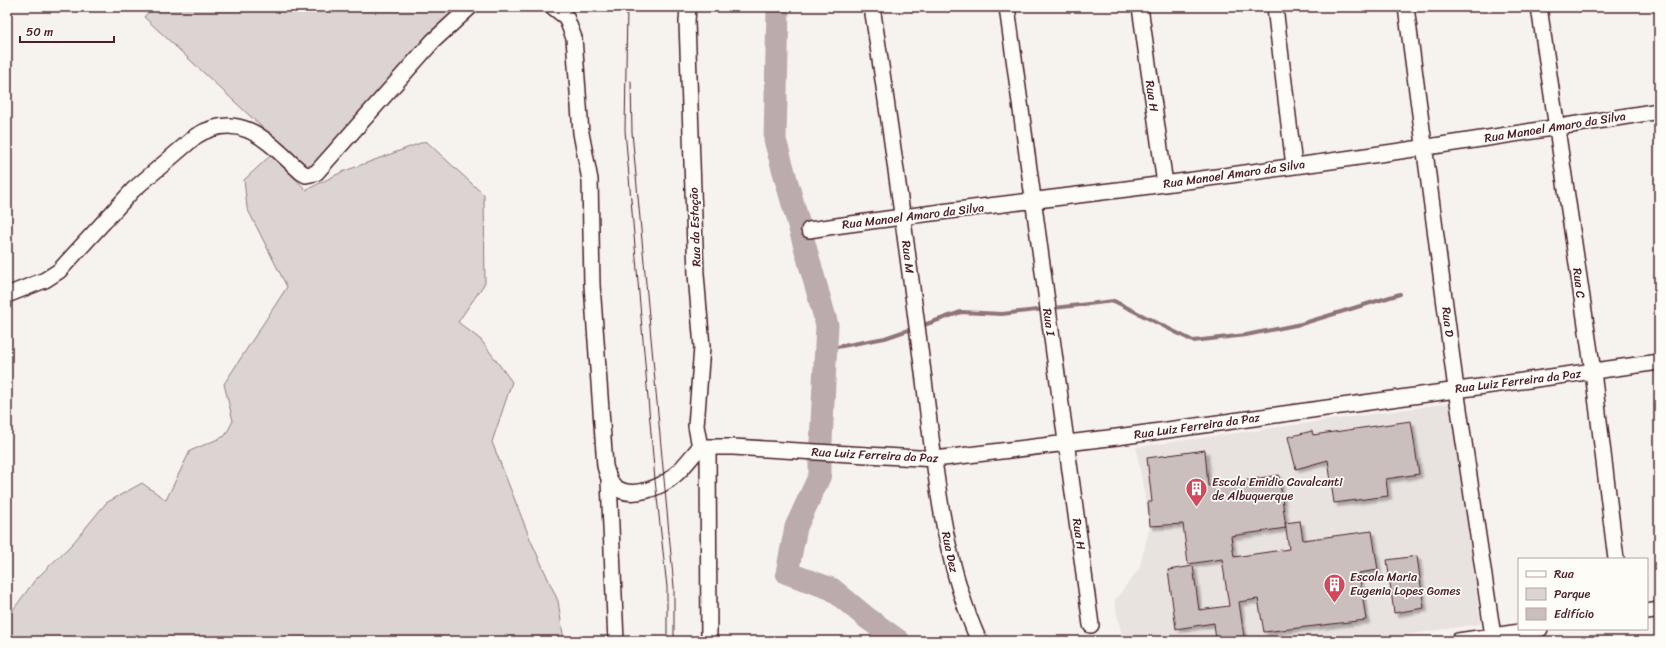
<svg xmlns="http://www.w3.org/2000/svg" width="1666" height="648" viewBox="0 0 1666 648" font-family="Sriracha,sans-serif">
  <defs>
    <filter id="shadow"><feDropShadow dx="3.5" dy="3.5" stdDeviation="1" flood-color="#0004"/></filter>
  </defs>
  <rect width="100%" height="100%" fill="#f6f3ef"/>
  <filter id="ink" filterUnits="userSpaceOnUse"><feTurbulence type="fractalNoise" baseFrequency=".025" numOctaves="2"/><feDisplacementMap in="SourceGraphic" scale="8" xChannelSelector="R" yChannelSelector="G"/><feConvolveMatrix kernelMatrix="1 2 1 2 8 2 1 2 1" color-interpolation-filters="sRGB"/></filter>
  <g filter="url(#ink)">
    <path fill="#e9e3e0" d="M 1450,403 L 1481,624 L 1362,641 L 1123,641 L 1114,601 L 1139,569 L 1150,526 L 1136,447 Z"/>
    <path fill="#dcd4d2" stroke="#937a7e" d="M 153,7 L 461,7 L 310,172 L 144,17 Z
      M 426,141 L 484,195 L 485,283 L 458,322 L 481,340 L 512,382 L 492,442 L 531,541 L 558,601 L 564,641 L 7,641 L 7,618 L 35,580 L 73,543 L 106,503 L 142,483 L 166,500 L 190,451 L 225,436 L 233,421 L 224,384 L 287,287 L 247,208 L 244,180 L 272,154 L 306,190 L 342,172 Z"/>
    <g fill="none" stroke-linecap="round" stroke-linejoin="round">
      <path stroke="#8e7378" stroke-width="4" d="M 921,326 L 961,312 L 1002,314 L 1114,301 L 1193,341 L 1246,335 L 1301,324 L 1400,294
        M 826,349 L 885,338 L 914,328"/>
      <path stroke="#bbabac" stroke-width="23" d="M 778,7 L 775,140 L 827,325 L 821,442
        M 820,462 L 820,475 L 796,527 L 787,573 L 832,589 L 867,618 L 899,641"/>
    </g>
    <path fill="#cbbfbe" stroke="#4a1f2b" filter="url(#shadow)" d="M 1411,421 L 1419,474 L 1386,479 L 1388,496 L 1334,503 L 1328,460 L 1296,469 L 1288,437 L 1312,431 L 1313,435 Z
      M 1205,450 L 1208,486 L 1279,475 L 1286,528 L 1231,536 L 1234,557 L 1289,549 L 1285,523 L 1300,521 L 1303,540 L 1372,531 L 1378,570 L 1359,573 L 1366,620 L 1264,632 L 1258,599 L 1239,602 L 1244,637 L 1216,641 L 1214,623 L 1176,629 L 1168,570 L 1193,566 L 1199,610 L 1229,606 L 1222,559 L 1188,564 L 1183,524 L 1150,526 L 1148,502 L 1152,502 L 1147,458 Z
      M 1417,556 L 1424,608 L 1394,613 L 1387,560 Z"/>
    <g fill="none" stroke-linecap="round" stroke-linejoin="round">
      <defs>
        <path id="minor" d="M 553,7 L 566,17 L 574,38 L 581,133 L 590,180 L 592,285 L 605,466 C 607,473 609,482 615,487 C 632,500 662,487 675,475 C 684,467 692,456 700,447 L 733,447 L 935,459 L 1117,437 L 1659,362
          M 688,7 L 687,22 L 696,274 L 702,347 L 696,426 L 700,447
          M 872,7 C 890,123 906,240 921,357 C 934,452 939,552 979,641
          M 1007,7 L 1091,625
          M 1140,7 L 1165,184
          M 1275,7 L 1294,166
          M 1406,7 L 1456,389 L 1493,636
          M 1539,7 L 1593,372 L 1616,559
          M 809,230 C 927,212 1045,200 1164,184 C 1329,162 1494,138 1659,111
          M 7,295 L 45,280 L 59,271 L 133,190 L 196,136 C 242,108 270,144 301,172 L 306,175 L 316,173 L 433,41 L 470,7
          M 708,447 L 709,641
          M 609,481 L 616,641
          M 1647,612 L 1659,610
          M 1458,641 L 1540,629"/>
      </defs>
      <use href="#minor" stroke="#4a1f2b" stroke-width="18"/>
      <use href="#minor" stroke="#fdfcf7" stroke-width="15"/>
      <path stroke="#4a1f2b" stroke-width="1" d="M 627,7 L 625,130 L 655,480 L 667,587 L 667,641
        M 631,81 L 632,132 L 674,587 L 674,641"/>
    </g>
  </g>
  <defs>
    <symbol id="building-pin" viewBox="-11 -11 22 30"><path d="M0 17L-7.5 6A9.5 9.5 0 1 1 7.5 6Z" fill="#d1495b" stroke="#fdfcf7"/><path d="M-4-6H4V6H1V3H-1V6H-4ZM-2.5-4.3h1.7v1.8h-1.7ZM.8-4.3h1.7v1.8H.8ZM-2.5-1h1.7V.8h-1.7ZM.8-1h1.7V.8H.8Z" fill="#fff"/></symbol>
  </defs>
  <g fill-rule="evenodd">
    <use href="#building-pin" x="1184" y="476" width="25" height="34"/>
    <use href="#building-pin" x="1322" y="572" width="25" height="34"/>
  </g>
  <g text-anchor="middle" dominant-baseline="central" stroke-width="3.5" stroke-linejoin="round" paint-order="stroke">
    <g font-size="12" fill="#4a1f2b" stroke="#fdfcf7">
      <text transform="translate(1152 96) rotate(82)">Rua H</text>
      <text transform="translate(1555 127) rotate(-9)">Rua Manoel Amaro da Silva</text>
      <text transform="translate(1234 174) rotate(-8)">Rua Manoel Amaro da Silva</text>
      <text transform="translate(913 216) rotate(-7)">Rua Manoel Amaro da Silva</text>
      <text transform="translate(695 227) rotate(-92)">Rua da Estação</text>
      <text transform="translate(908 257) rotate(83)">Rua M</text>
      <text transform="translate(1579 283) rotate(82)">Rua C</text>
      <text transform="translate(1049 322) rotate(82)">Rua I</text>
      <text transform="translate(1448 322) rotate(83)">Rua D</text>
      <text transform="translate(1518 381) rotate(-7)">Rua Luiz Ferreira da Paz</text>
      <text transform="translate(1197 426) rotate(-8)">Rua Luiz Ferreira da Paz</text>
      <text transform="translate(875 455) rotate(3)">Rua Luiz Ferreira da Paz</text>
      <text transform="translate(1079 534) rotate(82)">Rua H</text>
      <text transform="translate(950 552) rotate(78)">Rua Dez</text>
    </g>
    <g font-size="12" fill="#4a1f2b" stroke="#fdfcf7" text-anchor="start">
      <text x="1212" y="482">Escola Emidio Cavalcanti<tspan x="1212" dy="14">de Albuquerque</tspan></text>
      <text x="1350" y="577">Escola Maria<tspan x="1350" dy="14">Eugenia Lopes Gomes</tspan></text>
    </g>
  </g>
  <rect width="1666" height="648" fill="none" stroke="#fdfcf7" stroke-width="24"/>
  <rect x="12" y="12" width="1642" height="624" fill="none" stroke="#4a1f2b" stroke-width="1.5" filter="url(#ink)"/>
  <rect x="1518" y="558" width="130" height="72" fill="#fdfcf7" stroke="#b5a4a5"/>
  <rect x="1526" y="571" width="20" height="6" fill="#fdfcf7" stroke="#b5a4a5"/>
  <text x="1554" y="578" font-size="12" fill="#4a1f2b">Rua</text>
  <rect x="1526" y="588" width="20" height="12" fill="#dcd4d2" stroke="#b5a4a5"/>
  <text x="1554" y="598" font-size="12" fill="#4a1f2b">Parque</text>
  <rect x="1526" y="608" width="20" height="12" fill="#cbbfbe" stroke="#b5a4a5"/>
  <text x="1554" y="618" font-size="12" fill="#4a1f2b">Edifício</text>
  <path d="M20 36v6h94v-6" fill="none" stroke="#4a1f2b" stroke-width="2"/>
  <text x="26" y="36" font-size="12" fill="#4a1f2b" stroke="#fdfcf7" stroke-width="3" paint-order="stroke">50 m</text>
</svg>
